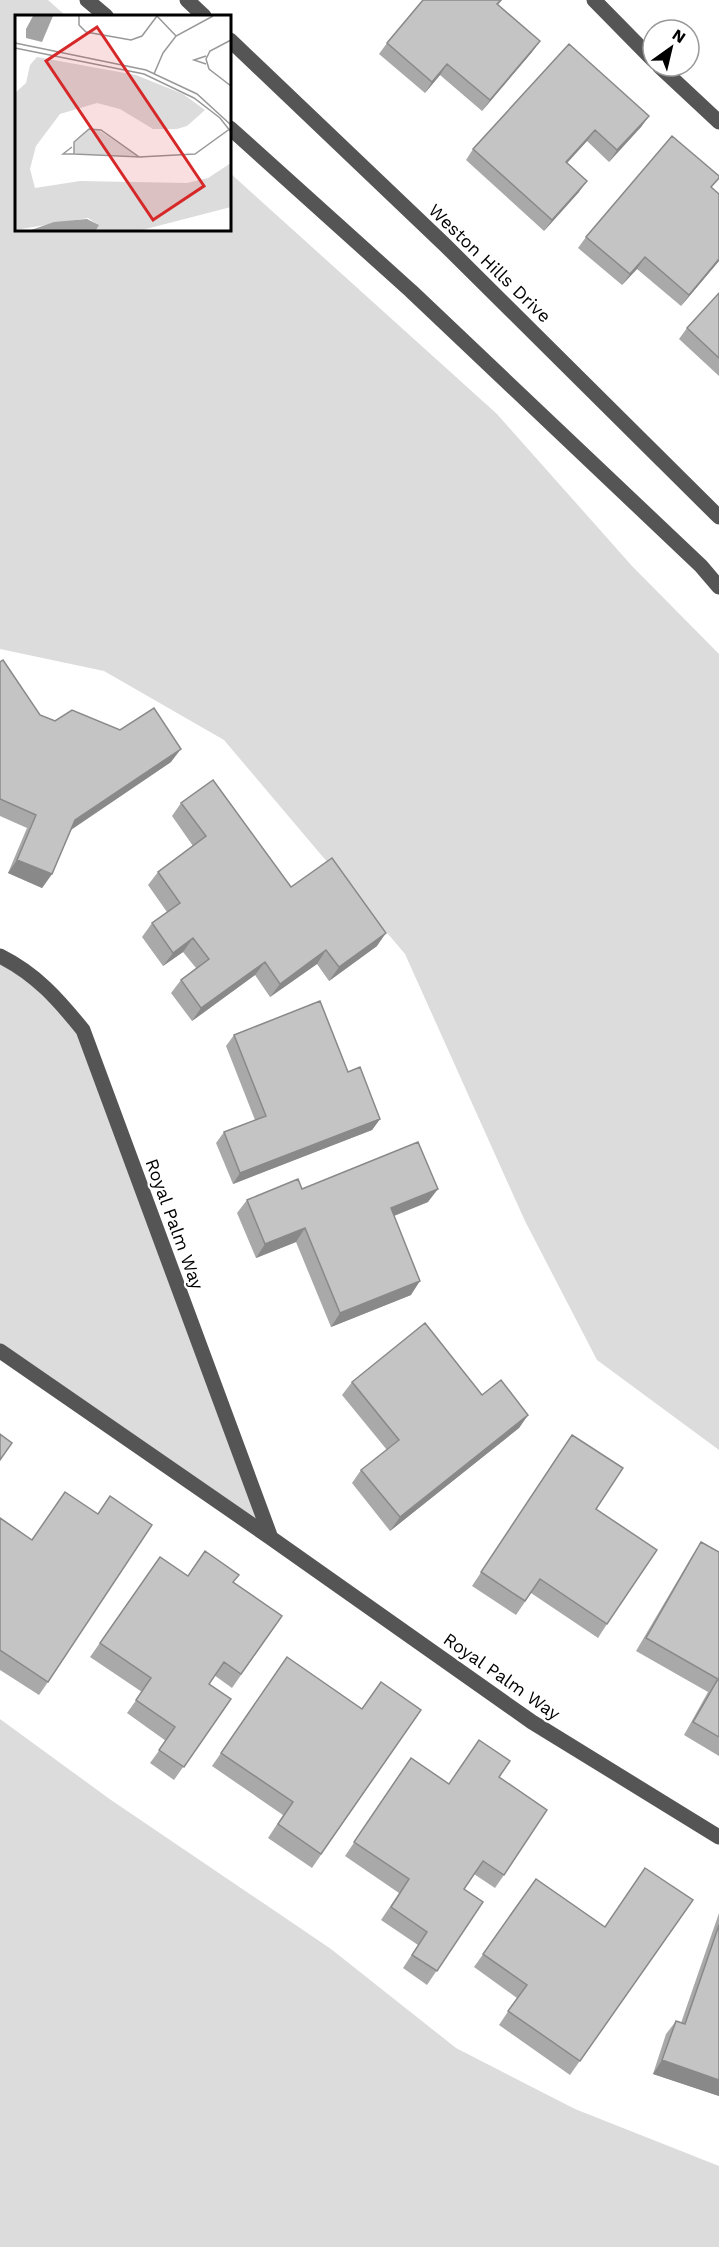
<svg xmlns="http://www.w3.org/2000/svg" width="719" height="2247" viewBox="0 0 719 2247" font-family="'Work Sans',sans-serif">
  <rect width="100%" height="100%" fill="#fff"/>
  <path fill="#dcdcdc" d="M 0,0 L 48,0 L 66,16 L 16,16 L 16,230 L 230,230 L 230,173 L 497,414 L 632,566 L 719,654 L 719,1450 L 597,1360 L 525,1221 L 405,954 L 224,740 L 104,671 L 0,649 Z
    M 0,956 L 83,1030 L 271,1538 L 0,1351 Z
    M 0,1719 L 111,1800 L 331,1949 L 456,2048 L 575,2109 L 719,2166 L 719,2247 L 0,2247 Z"/>
  <g fill="none" stroke-linecap="round" stroke-linejoin="round">
    <path stroke="#555" stroke-width="15" d="M 87,0 L 106,16
      M 187,0 L 204,16
      M 594,0 L 653,60
      M 230,40 L 445,245 L 719,517
      M 659,66 L 719,122
      M 230,128 L 411,291 L 701,566 L 719,587
      M 0,956 C 36,974 58,999 83,1030 L 271,1538 L 0,1351
      M 271,1538 L 532,1722 L 719,1837"/>
  </g>
  <path fill="#a9a9a9" d="M 423,0 L 502,0 L 498,5 L 532,52 L 482,111 L 440,75 L 425,93 L 379,54 L 387,43 Z
    M 649,116 L 641,127 L 609,162 L 587,141 L 567,163 L 579,192 L 544,231 L 466,160 L 473,149 Z
    M 712,188 L 719,261 L 681,306 L 637,269 L 622,285 L 578,248 L 586,237 Z
    M 719,293 L 719,376 L 679,339 L 687,328 Z
    M 0,662 L 40,715 L 171,762 L 71,830 L 52,874 L 42,888 L 8,873 L 27,828 L 0,816 Z
    M 181,803 L 291,887 L 377,946 L 329,981 L 317,964 L 270,997 L 255,975 L 192,1021 L 171,993 L 181,980 L 196,968 L 183,952 L 163,966 L 142,937 L 152,923 L 167,912 L 148,885 L 158,872 L 193,846 L 172,816 Z
    M 234,1035 L 348,1072 L 380,1119 L 372,1130 L 233,1184 L 216,1143 L 224,1132 L 255,1120 L 226,1046 Z
    M 302,1189 L 428,1202 L 394,1216 L 411,1295 L 331,1327 L 296,1242 L 256,1258 L 237,1213 L 247,1200 Z
    M 352,1382 L 482,1395 L 528,1415 L 519,1428 L 390,1531 L 352,1483 L 361,1470 L 387,1450 L 342,1395 Z
    M 563,1448 L 596,1509 L 607,1624 L 598,1638 L 531,1593 L 516,1615 L 472,1586 Z
    M 110,1496 L 48,1682 L 39,1695 L 0,1670 L 0,1518 L 32,1540 L 98,1514 Z
    M 701,1542 L 719,1552 L 719,1756 L 684,1735 L 708,1692 L 636,1651 L 692,1556 Z
    M 160,1557 L 188,1576 L 233,1583 L 282,1616 L 232,1688 L 214,1675 L 209,1684 L 231,1699 L 174,1780 L 150,1763 L 166,1741 L 127,1713 L 142,1692 L 90,1657 Z
    M 287,1657 L 362,1709 L 421,1710 L 312,1868 L 268,1838 L 283,1815 L 212,1766 Z
    M 411,1758 L 449,1784 L 499,1777 L 504,1875 L 495,1888 L 474,1874 L 464,1889 L 483,1902 L 427,1985 L 403,1968 L 418,1945 L 381,1920 L 399,1893 L 345,1856 Z
    M 536,1879 L 605,1927 L 693,1900 L 570,2075 L 499,2025 L 517,1998 L 474,1967 Z
    M 719,1913 L 719,2096 L 653,2074 L 666,2034 L 676,2021 L 681,2023 Z"/>
  <path fill="#898989" d="M 540,41 L 532,52 L 482,111 L 490,100 Z
    M 447,64 L 440,75 L 425,93 L 432,82 Z
    M 649,116 L 641,127 L 609,162 L 617,150 Z
    M 595,130 L 587,141 L 558,173 L 566,162 Z
    M 587,181 L 579,192 L 544,231 L 552,220 Z
    M 645,257 L 637,269 L 622,285 L 630,274 Z
    M 719,259 L 719,261 L 681,306 L 689,295 Z
    M 181,749 L 171,762 L 66,833 L 75,820 Z
    M 17,860 L 52,874 L 42,888 L 8,873 Z
    M 386,933 L 377,946 L 329,981 L 339,967 Z
    M 193,938 L 183,952 L 163,966 L 173,953 Z
    M 326,950 L 317,964 L 270,997 L 280,984 Z
    M 265,962 L 255,975 L 192,1021 L 201,1008 Z
    M 380,1119 L 372,1130 L 233,1184 L 240,1173 Z
    M 438,1189 L 428,1202 L 381,1221 L 391,1208 Z
    M 305,1228 L 296,1242 L 256,1258 L 265,1244 Z
    M 420,1281 L 411,1295 L 331,1327 L 340,1313 Z
    M 528,1415 L 519,1428 L 390,1531 L 400,1517 Z
    M 662,2060 L 719,2080 L 719,2096 L 653,2074 Z"/>
  <path fill="#c4c4c4" stroke="#898989" stroke-width="1.5" d="M 423,0 L 501,0 L 497,4 L 540,41 L 490,100 L 447,64 L 432,82 L 387,43 Z
    M 569,44 L 649,116 L 617,150 L 595,130 L 566,162 L 587,181 L 552,220 L 473,149 Z
    M 672,136 L 719,176 L 719,178 L 711,187 L 719,194 L 719,259 L 689,295 L 645,257 L 630,274 L 586,237 Z
    M 719,293 L 719,358 L 687,328 Z
    M 3,660 L 40,715 L 55,721 L 72,710 L 120,730 L 154,708 L 181,749 L 75,820 L 52,874 L 17,860 L 36,815 L 0,799 L 0,662 Z
    M 213,780 L 291,887 L 332,858 L 386,933 L 339,967 L 326,950 L 280,984 L 265,962 L 201,1008 L 181,980 L 209,959 L 193,938 L 173,953 L 152,923 L 180,903 L 158,872 L 206,836 L 181,803 Z
    M 320,1001 L 348,1072 L 360,1067 L 380,1119 L 240,1173 L 224,1132 L 266,1116 L 234,1035 Z
    M 418,1142 L 438,1189 L 391,1208 L 420,1281 L 340,1313 L 305,1228 L 265,1244 L 247,1200 L 298,1179 L 302,1189 Z
    M 425,1323 L 482,1395 L 501,1380 L 528,1415 L 400,1517 L 361,1470 L 399,1440 L 352,1382 Z
    M 0,1434 L 12,1443 L 0,1460 Z
    M 572,1435 L 623,1468 L 596,1509 L 657,1550 L 607,1624 L 540,1579 L 525,1601 L 481,1572 Z
    M 65,1492 L 98,1514 L 110,1496 L 152,1525 L 48,1682 L 0,1650 L 0,1518 L 32,1540 Z
    M 701,1542 L 719,1552 L 719,1737 L 693,1722 L 718,1679 L 646,1638 Z
    M 205,1551 L 239,1575 L 233,1582 L 282,1616 L 241,1674 L 224,1662 L 209,1684 L 231,1699 L 184,1767 L 159,1750 L 175,1727 L 136,1700 L 151,1678 L 100,1643 L 160,1557 L 188,1576 Z
    M 287,1657 L 362,1709 L 381,1682 L 421,1710 L 321,1854 L 278,1824 L 293,1802 L 221,1753 Z
    M 479,1740 L 510,1761 L 499,1777 L 547,1810 L 504,1875 L 483,1861 L 464,1889 L 483,1902 L 437,1971 L 412,1955 L 427,1932 L 391,1907 L 409,1879 L 354,1842 L 411,1758 L 449,1784 Z
    M 645,1868 L 693,1900 L 580,2061 L 508,2011 L 527,1985 L 483,1954 L 536,1879 L 605,1927 Z
    M 719,1925 L 719,2080 L 662,2060 L 676,2021 L 685,2024 Z"/>
  <g text-anchor="middle" dominant-baseline="central" stroke-width="4.5" stroke-linejoin="round" paint-order="stroke">
    <g font-size="18" fill="#000" stroke="#fff">
      <text transform="translate(490 263) rotate(44)">Weston Hills Drive</text>
      <text transform="translate(175 1224) rotate(70)">Royal Palm Way</text>
      <text transform="translate(502 1676) rotate(35)">Royal Palm Way</text>
    </g>
  </g>
  <g transform="translate(15 15)">
    <rect width="216" height="216" fill="#fff"/>
    <path d="M 22,42 L 121,60 L 168,79 L 190,95 L 172,111 L 162,114 L 138,114 L 105,94 L 82,88 L 45,99 L 21,131 L 15,154 L 20,173 L 65,166 L 172,168 L 193,163 L 216,148 L 216,192 L 127,215 L 81,215 L 82,209 L 73,203 L 0,215 L 0,78 L 11,68 L 15,50 ZM 74,114 L 82,114 L 124,142 L 59,139 L 59,127 Z" fill="#dcdcdc"/>
    <path d="M 18,1 L 38,1 L 27,27 L 11,23 L 11,14 ZM 72,204 L 84,210 L 81,215 L 16,215 L 39,207 Z" fill="#a3a3a3"/>
    <path fill="none" stroke="#999" stroke-width="1.5" d="M 64,1 L 64,10 L 71,17 L 116,25 L 127,21 L 142,1M 142,1 L 161,21M 216,25 L 195,36 L 191,44 L 194,54 L 216,71M 0,28 L 131,55 L 182,79 L 216,110M 0,33 L 129,59 L 179,83 L 205,103 L 216,117M 191,49 L 179,45 L 191,41M 139,59 L 148,38 L 161,21 L 198,1M 74,114 L 86,115 L 124,142 L 59,139 L 59,127 ZM 57,132 L 48,139 L 59,139M 124,142 L 180,139 L 216,113"/>
    <path fill="#d62828" fill-opacity="0.15" stroke="#d62828" stroke-width="3" d="M 82,12 L 189,171 L 138,205 L 31,46 Z"/>
    <rect width="216" height="216" fill="none" stroke="#000" stroke-width="3"/>
  </g>
  <g transform="translate(671 48) rotate(34)"><circle r="28" fill="#ffffff" stroke="#999999" stroke-width="1.5"/>
  <path d="M0-4.5L10 22L0 15L-10 22Z" fill="#000000"/>
  <text y="-9" font-size="16" font-weight="bold" text-anchor="middle" fill="#000000">N</text>
  </g>
</svg>
